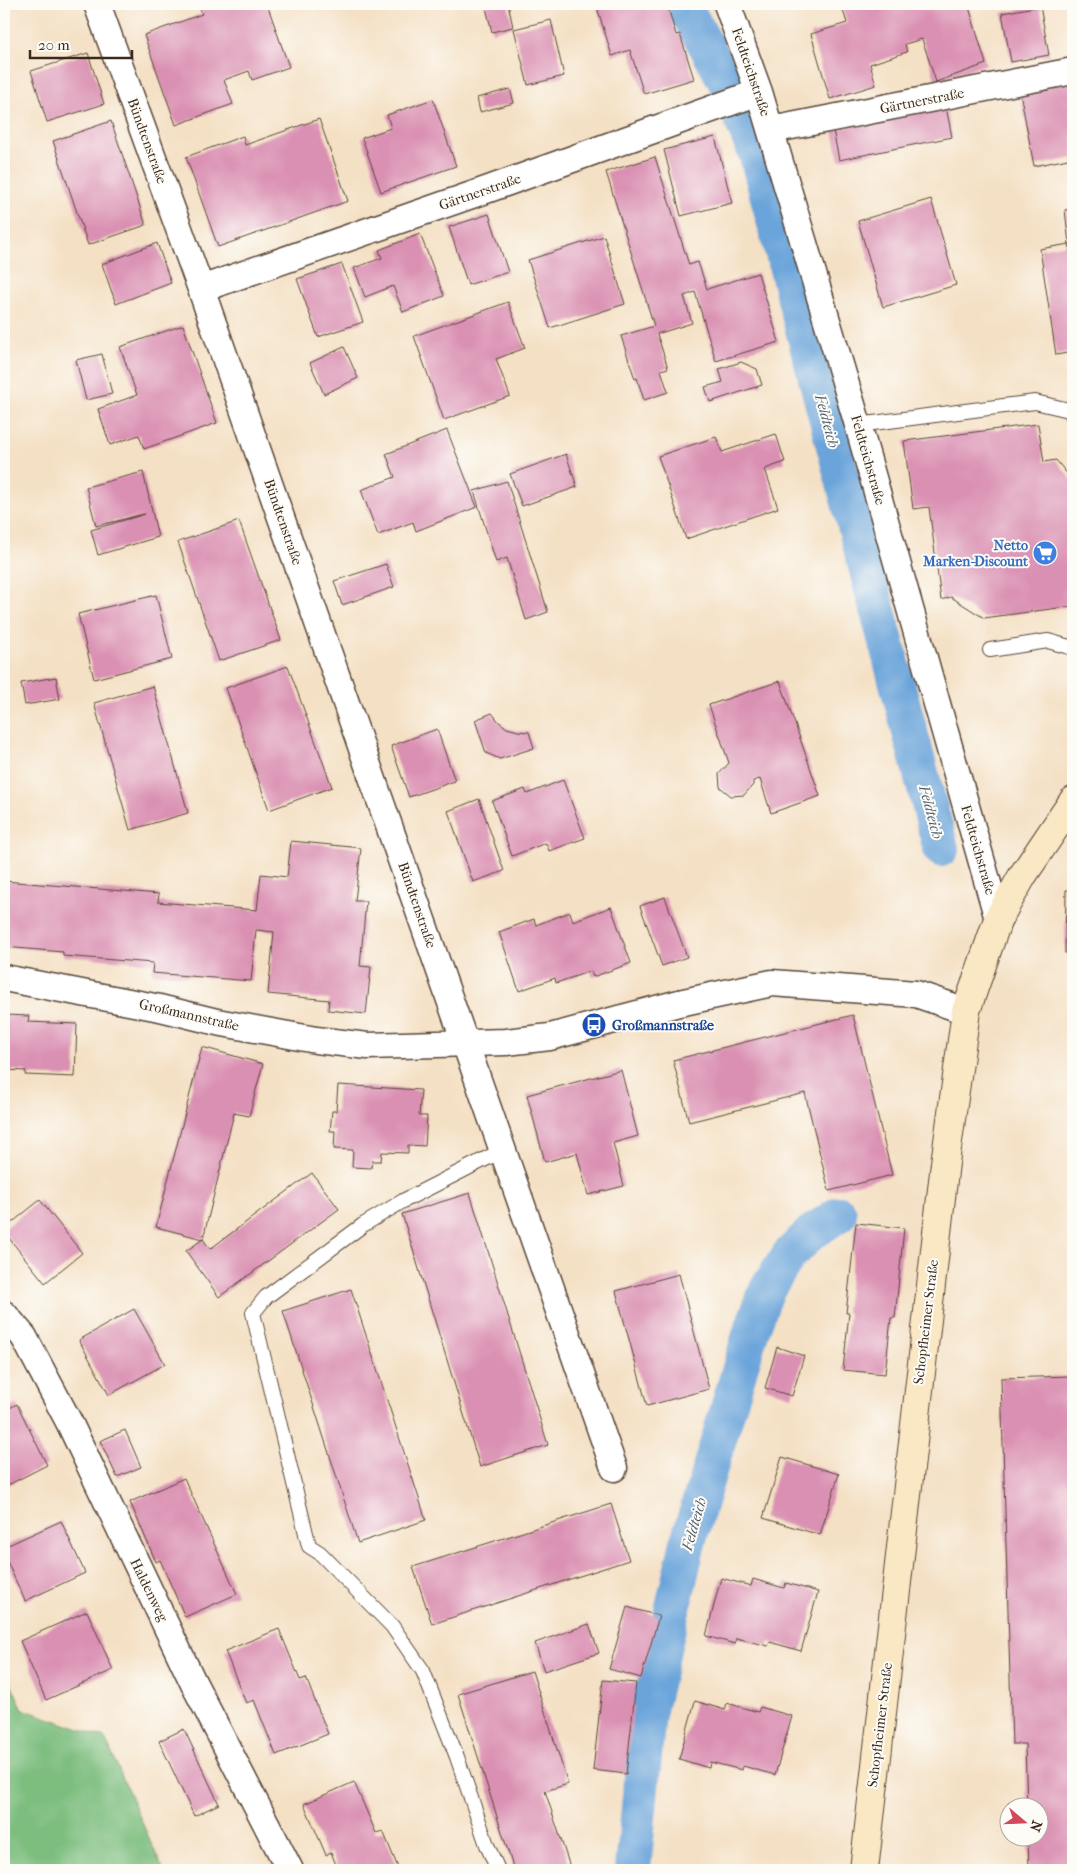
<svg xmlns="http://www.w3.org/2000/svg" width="1077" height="1874" viewBox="0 0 1077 1874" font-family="'IM FELL French Canon',serif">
  <rect width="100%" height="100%" fill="#fdfcf7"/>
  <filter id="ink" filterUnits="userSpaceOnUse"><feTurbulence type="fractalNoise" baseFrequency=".02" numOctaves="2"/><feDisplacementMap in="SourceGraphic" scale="10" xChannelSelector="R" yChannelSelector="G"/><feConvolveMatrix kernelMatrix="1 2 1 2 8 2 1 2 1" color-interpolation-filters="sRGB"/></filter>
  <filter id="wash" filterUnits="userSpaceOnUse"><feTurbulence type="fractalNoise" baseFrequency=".0096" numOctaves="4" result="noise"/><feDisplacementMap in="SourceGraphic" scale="20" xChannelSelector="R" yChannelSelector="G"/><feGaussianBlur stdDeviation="1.12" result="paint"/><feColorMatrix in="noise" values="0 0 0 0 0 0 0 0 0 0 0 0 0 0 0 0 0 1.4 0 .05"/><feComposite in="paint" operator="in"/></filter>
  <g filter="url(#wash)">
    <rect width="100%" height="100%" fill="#f4e0c4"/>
    <path fill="#7dbe7f" stroke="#5c744e" d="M 4,1669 L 23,1709 L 105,1738 L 163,1870 L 4,1870 Z"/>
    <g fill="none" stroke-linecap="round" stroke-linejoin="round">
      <path stroke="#6ba4da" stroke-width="36" d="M 683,4 L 725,80 L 757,156 L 941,849
        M 633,1870 L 648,1714 L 689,1538 L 751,1332 L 767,1289 L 789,1255 L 811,1233 L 839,1214"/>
    </g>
    <g id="blocks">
      <path fill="#da90b2" d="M 198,4 L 267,4 L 289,67 L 252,80 L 249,71 L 224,80 L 233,104 L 176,125 L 144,35 L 202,14 Z
        M 485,4 L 508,4 L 513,27 L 492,32 Z
        M 596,4 L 667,4 L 676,35 L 680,34 L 694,79 L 644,94 L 630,50 L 612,56 Z
        M 841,4 L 968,4 L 986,64 L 936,82 L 922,39 L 905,44 L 907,52 L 870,64 L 876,85 L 830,99 L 811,34 L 847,23 Z
        M 1040,6 L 1049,55 L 1011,62 L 1002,13 Z
        M 551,20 L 564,76 L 528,85 L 514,29 Z
        M 88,53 L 104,104 L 47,122 L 31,71 Z
        M 1073,82 L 1073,158 L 1034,166 L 1020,92 Z
        M 510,89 L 514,103 L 480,112 L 477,98 Z
        M 433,99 L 456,166 L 381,192 L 362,138 L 391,128 L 387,115 Z
        M 946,107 L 952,137 L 839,160 L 833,130 Z
        M 319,119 L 348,201 L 218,247 L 186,157 L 243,136 L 245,145 Z
        M 111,121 L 146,225 L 88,245 L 53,141 Z
        M 715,137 L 732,203 L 681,216 L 664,150 Z
        M 655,157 L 689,265 L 698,262 L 707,289 L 758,273 L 779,342 L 716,361 L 695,292 L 684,296 L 692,323 L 657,334 L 668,368 L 661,370 L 668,392 L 644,400 L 637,378 L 635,379 L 621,336 L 654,326 L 606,172 Z
        M 931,199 L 956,285 L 883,307 L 858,221 Z
        M 1073,208 L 1073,243 L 1069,244 L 1065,210 Z
        M 489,214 L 508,272 L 468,285 L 449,227 Z
        M 420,234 L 444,296 L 403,312 L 393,286 L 365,297 L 354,268 L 382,258 L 379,250 Z
        M 604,236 L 625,304 L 550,328 L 528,260 Z
        M 157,243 L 171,283 L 116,304 L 102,264 Z
        M 1069,244 L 1073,271 L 1073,352 L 1056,355 L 1040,249 Z
        M 342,264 L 363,322 L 318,337 L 297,279 Z
        M 508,302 L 525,348 L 496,359 L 510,396 L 444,420 L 414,336 Z
        M 183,325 L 217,423 L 144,449 L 139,435 L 110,445 L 98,409 L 137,395 L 120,347 Z
        M 344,347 L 358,378 L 324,394 L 310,363 Z
        M 102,354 L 112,394 L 86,400 L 76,360 Z
        M 741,362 L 757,369 L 762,385 L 710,402 L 705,387 L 723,382 L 719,369 Z
        M 1038,424 L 1044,462 L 1056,460 L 1073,481 L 1073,606 L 984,618 L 951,597 L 941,600 L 929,507 L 913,509 L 904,441 Z
        M 447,430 L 477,507 L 416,531 L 413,522 L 378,535 L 361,490 L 395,477 L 386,454 Z
        M 776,434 L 785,462 L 765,469 L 778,508 L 686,539 L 658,456 L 716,437 L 722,452 Z
        M 566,454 L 577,487 L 522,506 L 510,474 Z
        M 143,472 L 158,537 L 98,555 L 91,530 L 145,514 L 96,526 L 86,487 Z
        M 507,481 L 548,612 L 526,620 L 507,558 L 496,562 L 474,491 Z
        M 239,521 L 281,640 L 219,661 L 178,542 Z
        M 386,564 L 394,587 L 342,605 L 334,581 Z
        M 156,595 L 172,659 L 94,679 L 78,614 Z
        M 288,666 L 332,787 L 269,810 L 226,688 Z
        M 56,677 L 60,699 L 25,705 L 21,683 Z
        M 780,681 L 820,796 L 771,813 L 760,779 L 753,781 L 753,785 L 744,795 L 731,796 L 720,787 L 719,774 L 729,763 L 709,705 Z
        M 153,686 L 188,813 L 130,830 L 94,703 Z
        M 492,713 L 499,722 L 507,728 L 518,731 L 529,732 L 534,748 L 500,759 L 486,753 L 475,720 Z
        M 437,729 L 455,781 L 409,797 L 391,746 Z
        M 563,780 L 585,838 L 549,851 L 546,843 L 512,856 L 492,801 L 525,789 L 527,794 Z
        M 479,799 L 504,871 L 473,882 L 448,811 Z
        M 291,841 L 361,848 L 355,901 L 366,901 L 360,966 L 371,967 L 366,1014 L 328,1010 L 329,1000 L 268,994 L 274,932 L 256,930 L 251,981 L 152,973 L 153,963 L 63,956 L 63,952 L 4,947 L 4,881 L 159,894 L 158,902 L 257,910 L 261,874 L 287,877 Z
        M 1066,890 L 1073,890 L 1073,953 L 1065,953 Z
        M 665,897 L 687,957 L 662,966 L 640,906 Z
        M 611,907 L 631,963 L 593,977 L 591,971 L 556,983 L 555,978 L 519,991 L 499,932 L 534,919 L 536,925 L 570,912 L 573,921 Z
        M 1070,1014 L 1073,1014 L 1073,1096 L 1072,1096 Z
        M 4,1015 L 29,1016 L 28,1022 L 77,1024 L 75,1077 L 25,1075 L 26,1071 L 4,1070 Z
        M 853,1015 L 892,1175 L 829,1191 L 805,1093 L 689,1122 L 673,1060 Z
        M 202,1047 L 263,1064 L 249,1116 L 234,1113 L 203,1239 L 210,1249 L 312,1173 L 339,1209 L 219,1297 L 186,1251 L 203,1239 L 156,1227 Z
        M 621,1070 L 638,1136 L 613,1143 L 624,1186 L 588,1195 L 577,1153 L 545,1162 L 527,1095 Z
        M 338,1085 L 421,1090 L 419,1116 L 427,1116 L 425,1146 L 408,1145 L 408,1153 L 382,1152 L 381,1161 L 372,1161 L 371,1168 L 352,1167 L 353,1150 L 334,1149 L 335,1131 L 330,1131 L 332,1111 L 336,1111 Z
        M 470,1193 L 548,1445 L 480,1467 L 402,1214 Z
        M 40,1200 L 82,1253 L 45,1283 L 4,1232 L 4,1229 Z
        M 856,1223 L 904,1228 L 895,1318 L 891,1318 L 885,1374 L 843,1370 L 849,1313 L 846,1313 Z
        M 679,1274 L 709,1389 L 647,1406 L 616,1291 Z
        M 351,1289 L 426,1520 L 358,1543 L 283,1311 Z
        M 134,1309 L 165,1364 L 109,1395 L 79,1340 Z
        M 777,1347 L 804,1356 L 792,1396 L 765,1388 Z
        M 1073,1376 L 1073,1870 L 1029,1870 L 1028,1836 L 1040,1836 L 1040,1806 L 1027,1806 L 1025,1744 L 1012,1744 L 1001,1378 Z
        M 17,1404 L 47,1465 L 4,1487 L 4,1411 Z
        M 125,1430 L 141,1467 L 117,1477 L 100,1441 Z
        M 782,1457 L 839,1474 L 820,1535 L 763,1518 Z
        M 184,1478 L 237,1594 L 185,1617 L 160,1560 L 156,1562 L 130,1502 Z
        M 611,1504 L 629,1560 L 432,1624 L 413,1567 Z
        M 61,1521 L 85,1573 L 25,1601 L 4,1555 L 4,1547 Z
        M 721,1578 L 751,1586 L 753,1579 L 784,1588 L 786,1583 L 818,1592 L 801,1651 L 770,1642 L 768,1646 L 736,1638 L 735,1644 L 706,1636 Z
        M 627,1607 L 659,1616 L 641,1678 L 609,1669 Z
        M 87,1611 L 113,1670 L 46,1700 L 20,1641 Z
        M 589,1624 L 599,1653 L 544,1671 L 535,1643 Z
        M 279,1629 L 300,1680 L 306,1678 L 328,1734 L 276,1755 L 254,1700 L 246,1703 L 225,1651 Z
        M 532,1671 L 568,1784 L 545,1791 L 571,1870 L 514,1870 L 458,1694 Z
        M 603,1680 L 636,1683 L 626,1774 L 593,1770 Z
        M 695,1701 L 725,1710 L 727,1703 L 758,1712 L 760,1707 L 792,1716 L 775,1775 L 743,1766 L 742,1770 L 710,1762 L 709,1768 L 679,1759 Z
        M 184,1729 L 219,1804 L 194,1816 L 159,1741 Z
        M 354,1782 L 376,1833 L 383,1831 L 399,1870 L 338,1870 L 331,1852 L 326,1855 L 304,1804 Z"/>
    </g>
  </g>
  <g filter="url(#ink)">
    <use href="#blocks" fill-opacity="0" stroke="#574537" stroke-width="1"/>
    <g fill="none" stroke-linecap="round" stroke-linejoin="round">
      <defs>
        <path id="service" d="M 858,425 L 1035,402 L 1069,410 L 1073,416
          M 990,650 L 1048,641 L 1073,648
          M 498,1870 L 487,1845 L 457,1757 L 423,1671 L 392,1626 L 320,1553 L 309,1546 L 253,1313 L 266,1297 L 363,1225 L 403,1201 L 503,1150"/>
        <path id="minor" d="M 97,4 L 201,289 L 614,1468
          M 727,4 L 759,92 L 858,425 L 998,919
          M 771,130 L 1073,71
          M 201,289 L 486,190 L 759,92
          M 4,978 L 160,1008 L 217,1022 L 316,1040 L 368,1046 L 506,1042 L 550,1037 L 679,1003 L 772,983 L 916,994 L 966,1011
          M 4,1314 L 24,1337 L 69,1422 L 193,1682 L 290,1870"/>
        <path id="secondary" d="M 864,1870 L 945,1163 L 966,1011 L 998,919 L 1023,875 L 1073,801"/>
      </defs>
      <use href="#service" stroke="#574537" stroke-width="16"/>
      <use href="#minor" stroke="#574537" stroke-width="29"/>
      <use href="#secondary" stroke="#574537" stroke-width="30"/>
      <use href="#service" stroke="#fff" stroke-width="14"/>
      <use href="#minor" stroke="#fff" stroke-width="26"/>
      <use href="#secondary" stroke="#fae7c3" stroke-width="28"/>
    </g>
  </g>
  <defs>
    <symbol id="supermarket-disc" viewBox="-11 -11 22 22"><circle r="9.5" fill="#3f7fe0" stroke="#fdfcf7"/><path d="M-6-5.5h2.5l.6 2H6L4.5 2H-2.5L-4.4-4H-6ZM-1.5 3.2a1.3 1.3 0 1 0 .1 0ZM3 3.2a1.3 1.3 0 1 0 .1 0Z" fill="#fff"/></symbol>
    <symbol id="bus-disc" viewBox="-11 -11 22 22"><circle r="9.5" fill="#1a4fb4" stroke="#fdfcf7"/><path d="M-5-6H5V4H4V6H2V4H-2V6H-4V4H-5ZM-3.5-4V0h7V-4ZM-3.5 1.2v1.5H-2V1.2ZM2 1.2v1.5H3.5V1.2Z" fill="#fff"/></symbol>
  </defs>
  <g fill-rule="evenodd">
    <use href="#supermarket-disc" x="1031" y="539" width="28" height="28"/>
    <use href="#bus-disc" x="580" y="1011" width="28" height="28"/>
  </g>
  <g text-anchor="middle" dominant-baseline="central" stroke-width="4" stroke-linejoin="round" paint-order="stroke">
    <g font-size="14" fill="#3b2a1e" stroke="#fdfcf7">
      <text transform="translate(751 72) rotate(71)">Feldteichstraße</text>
      <text transform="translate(922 101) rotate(-11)">Gärtnerstraße</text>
      <text transform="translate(147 141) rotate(70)">Bündtenstraße</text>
      <text transform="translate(480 192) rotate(-19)">Gärtnerstraße</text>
      <text transform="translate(868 460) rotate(74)">Feldteichstraße</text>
      <text transform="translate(283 522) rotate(71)">Bündtenstraße</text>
      <text transform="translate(978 850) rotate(74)">Feldteichstraße</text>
      <text transform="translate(417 905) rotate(71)">Bündtenstraße</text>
      <text transform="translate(189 1015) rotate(13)">Großmannstraße</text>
      <text transform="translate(926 1322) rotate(-83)">Schopfheimer Straße</text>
      <text transform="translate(149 1590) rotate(64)">Haldenweg</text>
      <text transform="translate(880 1725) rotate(-83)">Schopfheimer Straße</text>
    </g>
    <g font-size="14" font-weight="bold" fill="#366cbe" stroke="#fdfcf7" text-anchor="end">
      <text x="1028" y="545">Netto<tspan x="1028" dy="16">Marken-Discount</tspan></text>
    </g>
    <g font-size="14" font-weight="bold" fill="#164399" stroke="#fdfcf7" text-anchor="start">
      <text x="612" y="1025">Großmannstraße</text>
    </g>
    <g font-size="15" font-style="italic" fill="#4e5b69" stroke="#fdfcf7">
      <text transform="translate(827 421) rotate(75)">Feldteich</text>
      <text transform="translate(931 812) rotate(75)">Feldteich</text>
      <text transform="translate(694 1524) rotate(-74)">Feldteich</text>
    </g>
  </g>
  <rect width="1077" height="1874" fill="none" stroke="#fdfcf7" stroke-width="20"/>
  <g transform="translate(1024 1822) rotate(109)"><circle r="24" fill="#fdfcf7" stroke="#afa8a0"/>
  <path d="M0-4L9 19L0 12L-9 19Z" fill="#d1495b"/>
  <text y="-8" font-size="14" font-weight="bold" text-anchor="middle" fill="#3b2a1e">N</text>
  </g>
  <path d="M30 50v8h102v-8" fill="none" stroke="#3b2a1e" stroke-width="2.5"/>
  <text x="38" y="50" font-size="15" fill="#3b2a1e" stroke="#fdfcf7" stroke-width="4" paint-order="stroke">20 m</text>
</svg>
